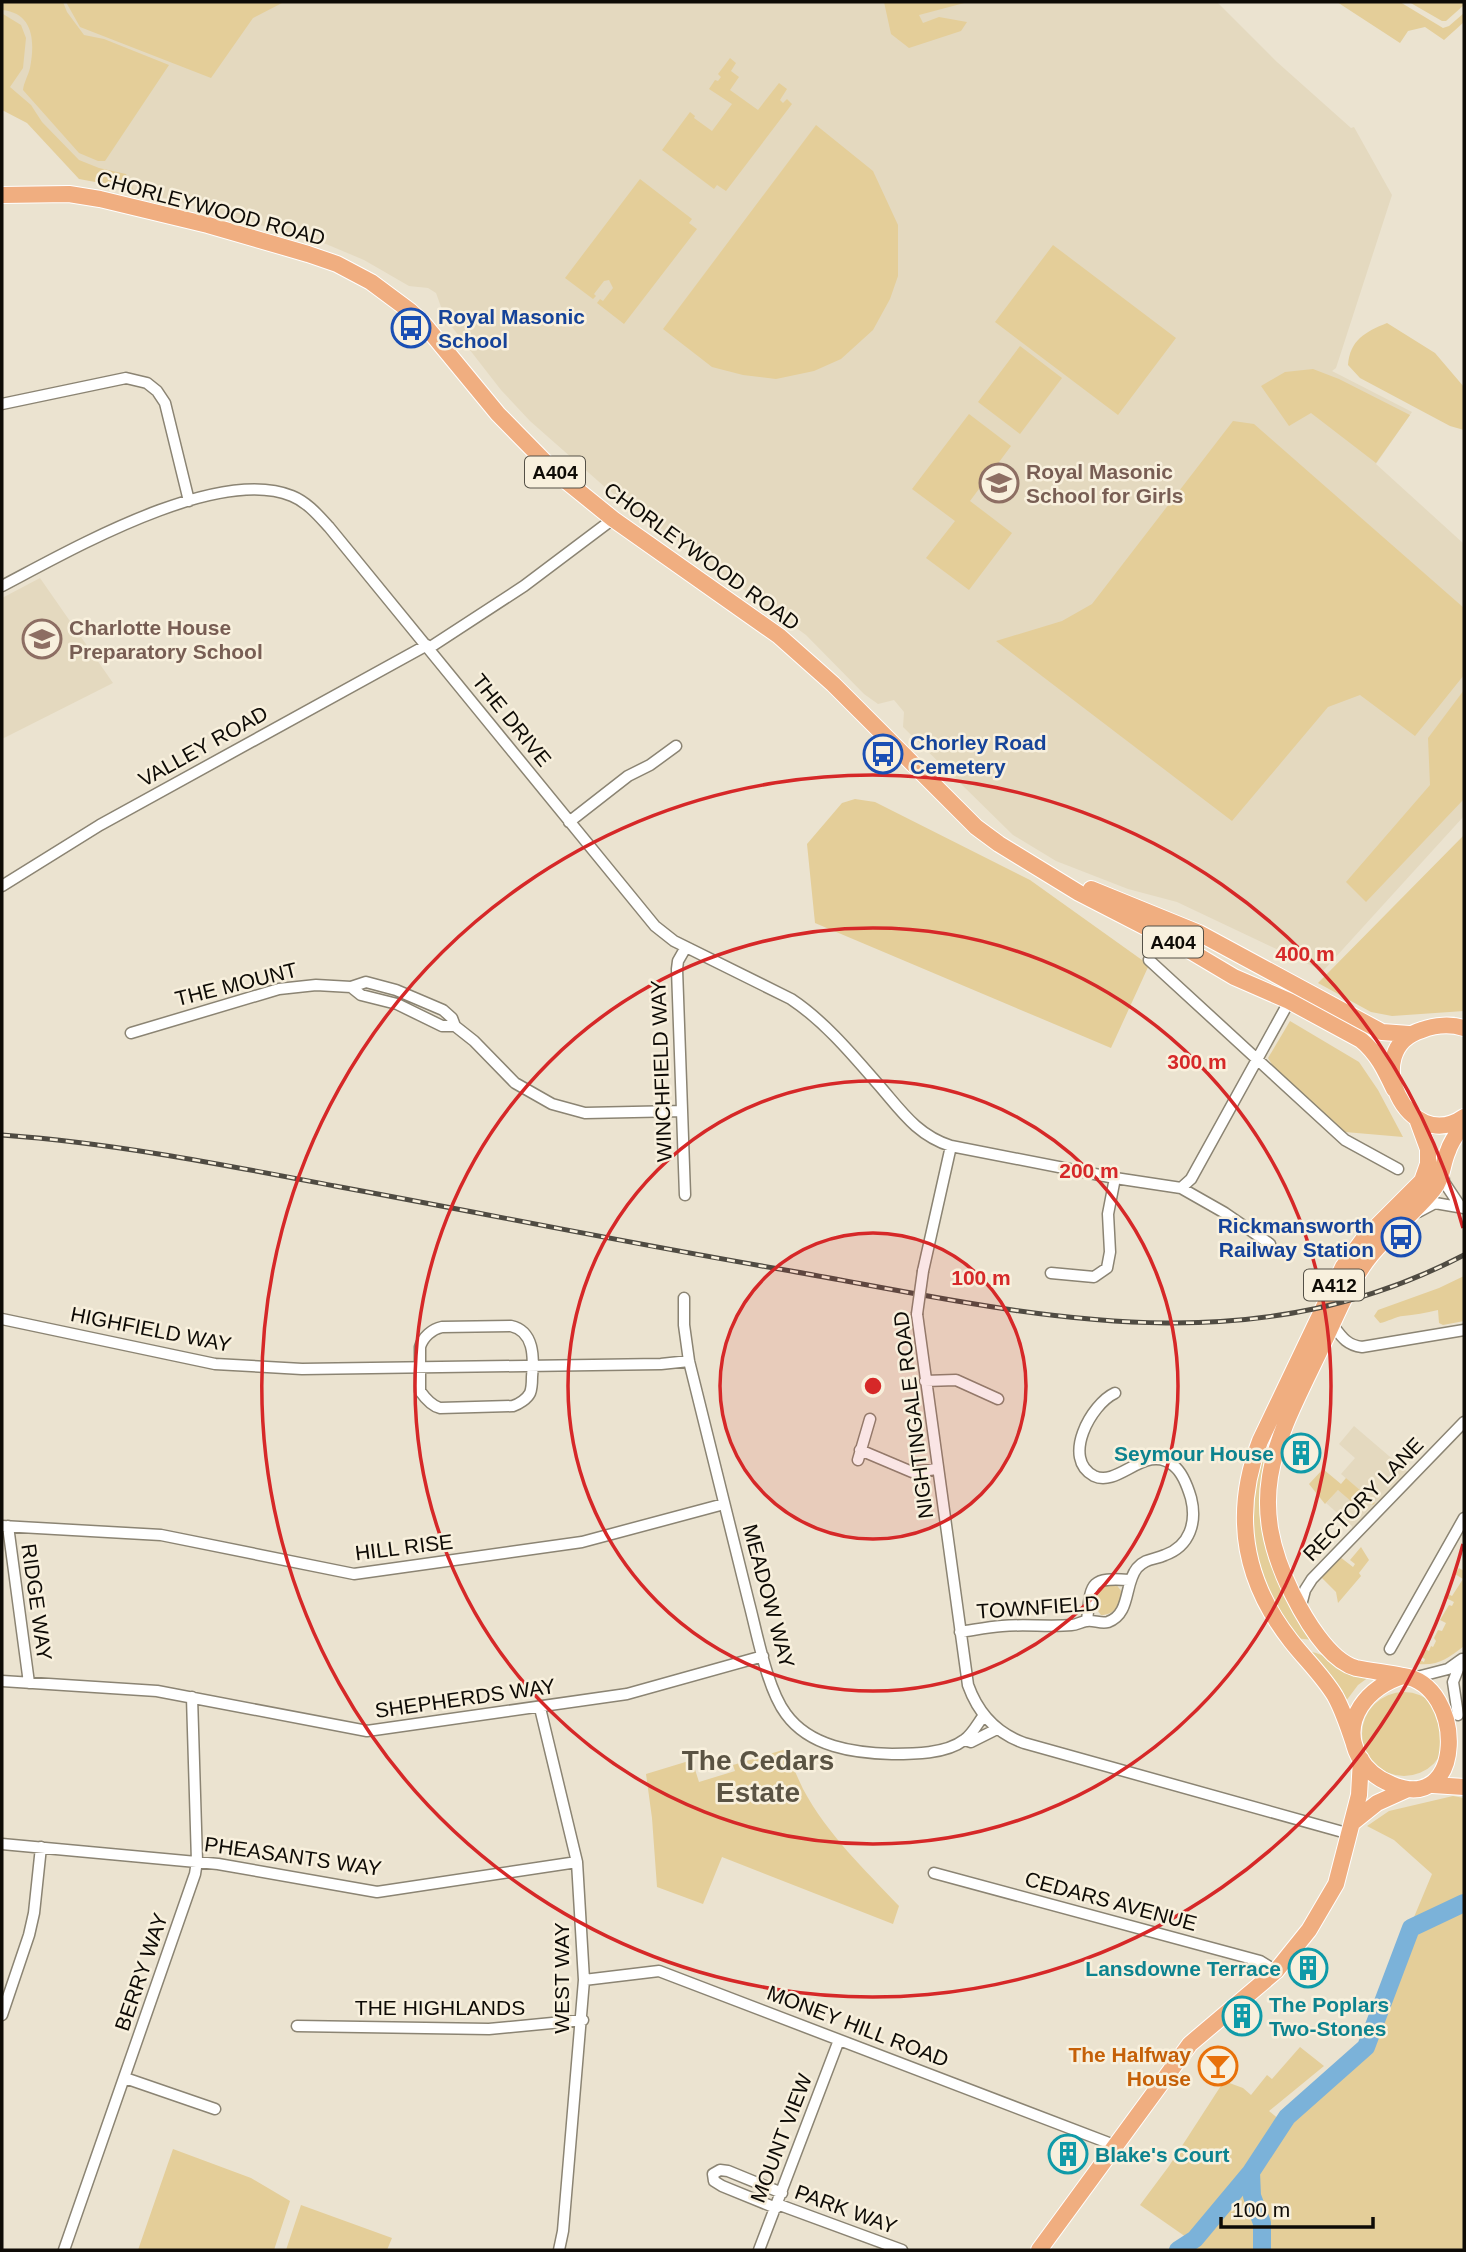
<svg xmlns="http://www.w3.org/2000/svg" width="1466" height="2252" viewBox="0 0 1466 2252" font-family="Helvetica,sans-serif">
  <rect width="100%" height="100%" fill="#ebe3d0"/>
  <path fill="#e4d9bf" d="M 2,2 L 1217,2 L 1277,62 L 1351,128 L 1354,127 L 1392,195 L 1336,368 L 1332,371 L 1412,412 L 1376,464 L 1464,544 L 1464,816 L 1323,971 L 1177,902 L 1128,889 L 1056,861 L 1013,835 L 903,727 L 904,712 L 894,700 L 878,704 L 864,694 L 806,635 L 606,488 L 530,421 L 501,390 L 445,318 L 436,293 L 428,288 L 409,286 L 364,260 L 326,244 L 181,202 L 90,180 L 2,93 Z
    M 40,578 L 113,683 L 2,739 L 2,598 Z
    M 1354,1426 L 1410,1474 L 1352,1534 L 1352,1526 L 1326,1503 L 1338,1490 L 1375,1503 L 1341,1474 L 1355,1458 L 1339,1444 Z"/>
  <path fill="#e4ce99" d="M 2,2 L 63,2 L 67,12 L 84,35 L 104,39 L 169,65 L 105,161 L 98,161 L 79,153 L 23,90 C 24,82 28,76 30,68 C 35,42 34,13 2,10 Z
    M 66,2 L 284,2 L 253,18 L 211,78 L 80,27 Z
    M 884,2 L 968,2 L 919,15 L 923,23 L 939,17 L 967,22 L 961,31 L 909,48 L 891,34 Z
    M 1337,2 L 1400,2 L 1443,28 L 1449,26 L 1464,13 L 1464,22 L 1444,40 L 1425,27 L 1408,31 L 1400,43 Z
    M 1409,2 L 1464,2 L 1464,5 L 1446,21 L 1442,21 Z
    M 3,14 L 21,25 L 26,38 L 23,68 L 10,87 L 31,105 L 42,122 L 79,160 L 99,168 L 126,174 L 133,189 L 79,179 L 27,123 L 2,110 Z
    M 730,58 L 736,63 L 731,71 L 739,77 L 730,90 L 758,110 L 779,83 L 787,89 L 780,100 L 783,103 L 787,99 L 792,104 L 726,191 L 717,185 L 714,189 L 662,150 L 690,112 L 695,116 L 694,118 L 712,131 L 732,104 L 709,89 L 715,80 L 718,81 L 721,77 L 718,74 Z
    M 816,125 L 873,171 L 898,225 L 898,276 L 890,299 L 873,330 L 841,359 L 814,371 L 776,379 L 743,375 L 712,367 L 663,329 Z
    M 640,179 L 692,219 L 689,223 L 697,229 L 624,324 L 597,303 L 600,299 L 603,301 L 613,288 L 609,280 L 604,281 L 594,294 L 596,296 L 593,299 L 565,278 Z
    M 1053,245 L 1176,338 L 1118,415 L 995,322 Z
    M 1387,323 L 1435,353 L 1464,387 L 1464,430 L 1450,426 L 1360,378 L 1348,365 C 1350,340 1365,332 1387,323 Z
    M 1020,346 L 1062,378 L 1020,434 L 978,402 Z
    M 1313,369 L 1339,379 L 1410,415 L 1376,463 L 1311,413 L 1289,426 L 1261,386 L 1285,372 Z
    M 969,414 L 1011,446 L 970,501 L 1012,533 L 969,590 L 926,558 L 955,521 L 912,489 Z
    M 1233,421 L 1254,424 L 1464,608 L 1464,675 L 1415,736 L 1360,695 L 1328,707 L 1232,821 L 996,641 L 1062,621 L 1092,604 Z
    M 1464,690 L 1464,799 L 1366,902 L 1346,882 L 1430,785 L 1428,738 Z
    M 855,799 L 875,802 L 1030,880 L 1149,965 L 1111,1048 L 815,923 L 807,844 L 842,803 Z
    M 1464,835 L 1464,1011 L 1392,1016 L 1371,1012 L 1318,983 Z
    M 1290,1021 L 1359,1062 L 1378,1090 L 1403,1137 L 1345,1132 L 1278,1074 L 1268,1058 Z
    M 1464,1276 L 1464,1321 L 1443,1325 L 1439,1323 L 1438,1310 C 1426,1313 1414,1315 1403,1316 C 1397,1316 1387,1322 1380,1323 L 1374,1316 L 1378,1310 L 1439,1288 Z
    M 1263,1446 C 1266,1466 1260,1485 1260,1506 C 1260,1556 1287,1599 1314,1640 L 1293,1638 L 1257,1572 L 1247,1527 Z
    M 1323,1469 L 1341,1484 L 1346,1478 L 1375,1503 L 1373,1505 L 1366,1500 L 1359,1508 L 1338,1490 L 1325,1504 L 1309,1484 Z
    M 1361,1547 L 1369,1560 L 1359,1573 L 1361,1576 L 1338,1603 L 1336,1592 L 1321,1577 L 1340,1557 L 1353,1567 L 1355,1564 L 1350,1560 Z
    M 1459,1568 L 1464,1571 L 1464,1646 C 1448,1658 1439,1666 1418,1664 L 1420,1660 L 1424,1662 L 1425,1659 L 1421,1657 L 1425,1649 L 1429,1651 L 1431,1646 L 1433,1647 L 1436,1641 L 1434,1638 L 1438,1630 L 1442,1631 L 1446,1623 L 1440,1620 L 1449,1605 L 1452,1606 L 1454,1602 L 1444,1597 L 1446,1593 L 1452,1596 L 1463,1579 L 1455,1574 Z
    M 1115,1583 L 1122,1592 C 1122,1605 1114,1615 1101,1615 L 1095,1607 C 1096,1592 1099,1584 1115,1583 Z
    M 1308,1651 L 1316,1653 L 1373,1674 L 1358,1685 L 1343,1705 Z
    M1362 1734a42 42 0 1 1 84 0a42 42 0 1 1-84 0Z
    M 786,1749 C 791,1763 797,1776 803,1789 C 827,1834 865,1870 899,1906 L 893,1924 L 722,1857 L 703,1904 L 657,1887 L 652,1818 L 646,1774 L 692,1760 L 699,1782 L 735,1771 L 733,1765 Z
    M 1453,1796 L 1464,1798 L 1464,2250 L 1193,2250 L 1242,2178 L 1191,2238 L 1186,2237 L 1140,2205 L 1169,2166 L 1224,2081 L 1243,2088 L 1251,2095 L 1267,2075 L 1272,2079 L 1300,2047 L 1324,2066 L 1269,2111 L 1281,2121 L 1361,2044 L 1432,1874 L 1394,1840 L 1367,1826 L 1389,1811 Z
    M 173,2149 L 251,2178 L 290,2201 L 274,2250 L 138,2250 Z
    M 301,2205 L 392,2238 L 387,2250 L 286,2250 Z"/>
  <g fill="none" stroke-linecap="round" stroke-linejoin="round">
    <path stroke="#7bb2d9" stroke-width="18" d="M 1251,2172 L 1252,2196 L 1262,2223 L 1262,2250
      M 1178,2250 L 1195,2239 L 1251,2172 L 1287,2117 L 1366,2047 L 1411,1928 L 1464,1903"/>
    <defs>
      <path id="street" d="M 2,404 L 126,378 L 147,383 L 157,391 L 165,403 L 189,501
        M 2,586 C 69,551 217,465 292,496 C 307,502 318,515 329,527 L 655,926 L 674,941 L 791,999 C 824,1021 851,1053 877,1083 C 900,1109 916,1135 951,1146 L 1115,1178 L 1181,1188 L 1191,1179 L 1291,998
        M 429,648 L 524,586 L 613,519
        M 569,822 L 628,776 L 650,765 L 676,746
        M 2,886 L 100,825 L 427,645
        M 1149,960 L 1345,1140 L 1398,1169
        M 351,987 L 361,995 L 397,1004 L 442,1026 L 455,1026
        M 131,1033 L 279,989 L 316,985 L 351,987 L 366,982 L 396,990 L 443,1010 L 452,1018 L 455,1026 L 474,1041 L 515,1083 L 552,1104 L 585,1113 L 681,1111
        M 1443,1172 L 1444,1182 L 1460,1206
        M 1181,1188 L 1225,1213 L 1270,1244
        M 685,1195 L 677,969 L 678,961 L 686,947
        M 1418,1212 L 1435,1203 L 1464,1208
        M 923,1271 L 951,1146
        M 1051,1273 L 1094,1277 L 1107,1268 L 1110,1252 L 1108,1214 L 1115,1178
        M 684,1298 L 684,1325 L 689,1361 C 709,1442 729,1522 749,1603 C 757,1633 767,1689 786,1714 C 810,1747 854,1753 892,1754 C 913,1754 946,1754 964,1740 C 972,1735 978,1723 984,1715
        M 917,1314 L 968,1685 C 978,1713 996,1733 1024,1743 L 1350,1834
        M 2,1319 L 215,1364 L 302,1369 L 661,1364 L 689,1361
        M 1332,1324 C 1341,1336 1346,1345 1362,1347 L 1464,1330
        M 511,1326 C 534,1331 534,1357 532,1377 C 532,1382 532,1388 530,1393 C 527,1399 519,1404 513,1406 L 440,1408 C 432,1406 425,1398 420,1391 L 420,1347 C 423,1337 432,1329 442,1327 Z
        M 925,1381 L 956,1380 L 998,1399
        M 860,1450 L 912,1472 L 937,1469
        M 858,1460 L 870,1419
        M 2,1526 L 161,1535 L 354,1574 L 582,1542 L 724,1504
        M 8,1526 L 29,1683
        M 1300,1609 L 1305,1590 L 1312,1579 L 1464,1422
        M 1087,1621 C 1091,1583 1089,1577 1129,1580
        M 960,1632 C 974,1630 988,1627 1002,1626 C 1025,1624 1049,1627 1072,1625 C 1077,1625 1082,1621 1087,1621 C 1094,1620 1101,1624 1108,1622 C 1131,1614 1124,1584 1137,1568 C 1146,1558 1154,1560 1165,1555 C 1190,1546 1197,1522 1191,1498 C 1188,1488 1183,1473 1174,1466 C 1146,1442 1119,1488 1094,1476 C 1061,1459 1091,1404 1115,1393
        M 1390,1649 L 1464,1518
        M 1417,1677 L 1448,1669 L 1462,1659
        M 2,1681 L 157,1691 L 367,1731 L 627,1694 L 763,1656
        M 540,1708 L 577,1862 L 584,1980 L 563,2231 L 559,2250
        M 1458,1715 L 1453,1682 L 1462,1659
        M 965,1740 L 971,1742 L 997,1729
        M 2,1844 L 218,1864 L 377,1892 L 577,1862
        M 934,1873 L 1260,1961 L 1276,1971
        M 584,1980 L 659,1971 L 1114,2145
        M 2,2015 L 29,1935 L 34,1913 L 41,1847
        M 297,2026 L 489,2029 L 583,2020
        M 125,2078 L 215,2109
        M 777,2204 L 902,2250
        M 776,2208 L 722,2186 L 714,2181 L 713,2174 L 720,2170 L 728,2171 L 782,2193
        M 64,2250 L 195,1874 L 197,1861 L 192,1697
        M 759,2250 L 839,2040"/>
      <path id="primary" d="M 2,195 L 69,194 L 100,199 L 208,225 L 308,254 L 337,264 L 371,282 L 410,311 L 423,323 L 498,414 L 555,472 L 613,519 L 779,636 L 833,684 L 976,827 L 999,844 L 1079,893 L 1182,946 L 1234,977 L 1289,1001 L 1361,1040 C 1377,1053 1385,1070 1394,1089
        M 1091,889 L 1199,933 L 1382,1032 L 1409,1034
        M 1464,1028 C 1451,1024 1435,1025 1422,1030 C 1358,1049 1408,1156 1464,1117
        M 1403,1676 C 1388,1673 1371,1671 1356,1668 C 1329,1661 1304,1617 1292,1593 C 1243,1494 1277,1440 1321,1348 C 1336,1317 1349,1282 1371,1255 C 1390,1232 1414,1213 1433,1190 C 1443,1178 1442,1164 1448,1151 C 1451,1141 1458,1132 1464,1124
        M 1403,1676 C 1466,1685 1466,1817 1391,1784 C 1378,1779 1366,1769 1359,1757 C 1339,1720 1369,1686 1403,1676 Z
        M 1356,1750 C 1350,1732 1344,1712 1335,1696 C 1323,1676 1305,1659 1291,1641 C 1243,1580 1232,1514 1260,1441 L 1343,1267 L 1362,1241 L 1422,1181 L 1428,1164 L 1428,1149 L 1417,1119
        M 1433,1785 L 1464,1787
        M 1352,1823 L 1377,1803 L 1408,1789
        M 1039,2250 L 1190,2044 L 1276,1971 L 1309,1930 L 1336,1884 L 1359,1795 L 1361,1759"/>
    </defs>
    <use href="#street" stroke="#8b8473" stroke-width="13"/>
    <use href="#primary" stroke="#fff" stroke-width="18"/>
    <use href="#street" stroke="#fff" stroke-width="10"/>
    <use href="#primary" stroke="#f0ae80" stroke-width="16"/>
    <defs>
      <path id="rail" d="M 2,1135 C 114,1143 225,1165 335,1186 C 487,1214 638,1245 791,1271 C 1023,1312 1241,1371 1464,1255"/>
    </defs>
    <use href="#rail" stroke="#4f4b42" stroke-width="5"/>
    <use href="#rail" stroke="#f8f0dd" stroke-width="2.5" stroke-dasharray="8" stroke-linecap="butt"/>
    <defs>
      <path id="street-bridge" d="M 917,1314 L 923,1271"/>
    </defs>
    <use href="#street-bridge" stroke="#8b8473" stroke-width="13" stroke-linecap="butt"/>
    <use href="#street-bridge" stroke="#fff" stroke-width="10"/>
  </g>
  <circle cx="873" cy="1386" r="153" fill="#d62828" fill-opacity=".12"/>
  <g fill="none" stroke="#d62828" stroke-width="3.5">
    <circle cx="873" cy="1386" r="153"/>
    <circle cx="873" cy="1386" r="305"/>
    <circle cx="873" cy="1386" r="458"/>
    <path d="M1463 1544A611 611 0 1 1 1463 1228"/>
  </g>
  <defs>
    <symbol id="bus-ring" viewBox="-11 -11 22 22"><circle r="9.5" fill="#f8f0dd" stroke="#1a4fb4" stroke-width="1.5"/><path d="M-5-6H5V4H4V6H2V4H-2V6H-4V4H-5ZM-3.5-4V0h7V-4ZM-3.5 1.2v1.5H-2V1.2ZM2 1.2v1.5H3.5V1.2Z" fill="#1a4fb4"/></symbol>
    <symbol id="school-ring" viewBox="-11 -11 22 22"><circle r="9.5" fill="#f8f0dd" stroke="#8d6e63" stroke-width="1.5"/><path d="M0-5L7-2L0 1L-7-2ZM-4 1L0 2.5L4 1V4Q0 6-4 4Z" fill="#8d6e63"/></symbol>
    <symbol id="building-ring" viewBox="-11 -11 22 22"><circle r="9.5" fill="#f8f0dd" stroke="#0f9aa8" stroke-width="1.5"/><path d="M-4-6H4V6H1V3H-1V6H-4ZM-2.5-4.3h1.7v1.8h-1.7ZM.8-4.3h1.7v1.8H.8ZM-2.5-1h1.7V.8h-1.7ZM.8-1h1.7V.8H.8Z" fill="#0f9aa8"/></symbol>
    <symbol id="bar-ring" viewBox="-11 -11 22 22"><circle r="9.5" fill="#f8f0dd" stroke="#e8710a" stroke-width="1.5"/><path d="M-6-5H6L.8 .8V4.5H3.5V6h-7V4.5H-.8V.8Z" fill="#e8710a"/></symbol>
  </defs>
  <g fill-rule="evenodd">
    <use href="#bus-ring" x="389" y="306" width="44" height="44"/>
    <use href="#school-ring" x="977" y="461" width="44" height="44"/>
    <use href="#school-ring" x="20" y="617" width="44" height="44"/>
    <use href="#bus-ring" x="861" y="732" width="44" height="44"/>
    <use href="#bus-ring" x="1379" y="1215" width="44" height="44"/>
    <use href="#building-ring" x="1279" y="1431" width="44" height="44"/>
    <use href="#building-ring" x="1286" y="1946" width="44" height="44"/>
    <use href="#building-ring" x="1220" y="1994" width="44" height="44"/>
    <use href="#bar-ring" x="1196" y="2044" width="44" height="44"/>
    <use href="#building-ring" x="1046" y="2132" width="44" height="44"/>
  </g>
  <g text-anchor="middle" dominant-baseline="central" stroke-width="5" stroke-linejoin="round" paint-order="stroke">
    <g fill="#f8f0dd" stroke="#545046" stroke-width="2">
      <rect x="525" y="456.5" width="60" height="31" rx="5"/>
      <rect x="1143" y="926.5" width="60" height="31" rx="5"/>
      <rect x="1304" y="1269.5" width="60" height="31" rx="5"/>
    </g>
    <g font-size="19" font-weight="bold" fill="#0e0b06">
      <text x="555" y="472">A404</text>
      <text x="1173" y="942">A404</text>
      <text x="1334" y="1285">A412</text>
    </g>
    <g font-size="21" fill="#0e0b06" stroke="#f8f0dd">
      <text transform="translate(211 208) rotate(15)">CHORLEYWOOD ROAD</text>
      <text transform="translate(702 556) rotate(36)">CHORLEYWOOD ROAD</text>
      <text transform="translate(512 720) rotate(51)">THE DRIVE</text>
      <text transform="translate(203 746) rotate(-29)">VALLEY ROAD</text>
      <text transform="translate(236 984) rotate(-14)">THE MOUNT</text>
      <text transform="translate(661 1071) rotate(-92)">WINCHFIELD WAY</text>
      <text transform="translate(151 1329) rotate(11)">HIGHFIELD WAY</text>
      <text transform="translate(913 1415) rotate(-97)">NIGHTINGALE ROAD</text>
      <text transform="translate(1363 1499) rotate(-46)">RECTORY LANE</text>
      <text transform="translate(404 1547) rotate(-7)">HILL RISE</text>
      <text transform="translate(769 1596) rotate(75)">MEADOW WAY</text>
      <text transform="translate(37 1602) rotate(82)">RIDGE WAY</text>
      <text transform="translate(1038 1607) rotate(-4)">TOWNFIELD</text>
      <text transform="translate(465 1698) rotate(-8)">SHEPHERDS WAY</text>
      <text transform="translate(293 1856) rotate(8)">PHEASANTS WAY</text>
      <text transform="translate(1111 1901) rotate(15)">CEDARS AVENUE</text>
      <text transform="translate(141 1972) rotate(-71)">BERRY WAY</text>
      <text transform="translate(561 1978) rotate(-90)">WEST WAY</text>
      <text x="440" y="2007">THE HIGHLANDS</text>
      <text transform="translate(858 2026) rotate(21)">MONEY HILL ROAD</text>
      <text transform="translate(781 2138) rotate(-69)">MOUNT VIEW</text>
      <text transform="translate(846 2209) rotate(20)">PARK WAY</text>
    </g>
    <g font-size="21" font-weight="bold" fill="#164399" stroke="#f8f0dd" text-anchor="start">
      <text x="438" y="316">Royal Masonic<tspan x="438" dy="24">School</tspan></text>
      <text x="910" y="742">Chorley Road<tspan x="910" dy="24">Cemetery</tspan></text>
      <text x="1374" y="1225" text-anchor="end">Rickmansworth<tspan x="1374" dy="24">Railway Station</tspan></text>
    </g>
    <g font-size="21" font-weight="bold" fill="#785e54" stroke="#f8f0dd" text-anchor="start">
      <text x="1026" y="471">Royal Masonic<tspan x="1026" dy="24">School for Girls</tspan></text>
      <text x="69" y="627">Charlotte House<tspan x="69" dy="24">Preparatory School</tspan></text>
    </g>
    <g font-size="21" font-weight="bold" fill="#0d838f" stroke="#f8f0dd" text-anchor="end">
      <text x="1274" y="1453">Seymour House</text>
      <text x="1281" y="1968">Lansdowne Terrace</text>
      <text x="1269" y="2004" text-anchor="start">The Poplars<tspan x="1269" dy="24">Two-Stones</tspan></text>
      <text x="1095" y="2154" text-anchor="start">Blake's Court</text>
    </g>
    <g font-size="21" font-weight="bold" fill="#c56008" stroke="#f8f0dd" text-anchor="end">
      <text x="1191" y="2054">The Halfway<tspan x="1191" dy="24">House</tspan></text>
    </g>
    <g font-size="28" font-weight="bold" fill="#5a5343" stroke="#f8f0dd">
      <text x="758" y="1760">The Cedars<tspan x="758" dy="32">Estate</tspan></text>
    </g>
  </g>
  <circle cx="873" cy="1386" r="10" fill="#d62828" stroke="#f8f0dd" stroke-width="3.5"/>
  <g font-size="21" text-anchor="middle" font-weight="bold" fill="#d62828" stroke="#f8f0dd" stroke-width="5" stroke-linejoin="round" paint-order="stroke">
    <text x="1305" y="961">400 m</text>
    <text x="1197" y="1069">300 m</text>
    <text x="1089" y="1178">200 m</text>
    <text x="981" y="1285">100 m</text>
  </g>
  <rect width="1466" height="2252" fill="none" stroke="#0e0b06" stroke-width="7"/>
  <path d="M1221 2217v10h152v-10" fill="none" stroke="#0e0b06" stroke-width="3.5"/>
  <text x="1232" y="2217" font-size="21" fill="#0e0b06" stroke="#f8f0dd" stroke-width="5" paint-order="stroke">100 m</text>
</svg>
